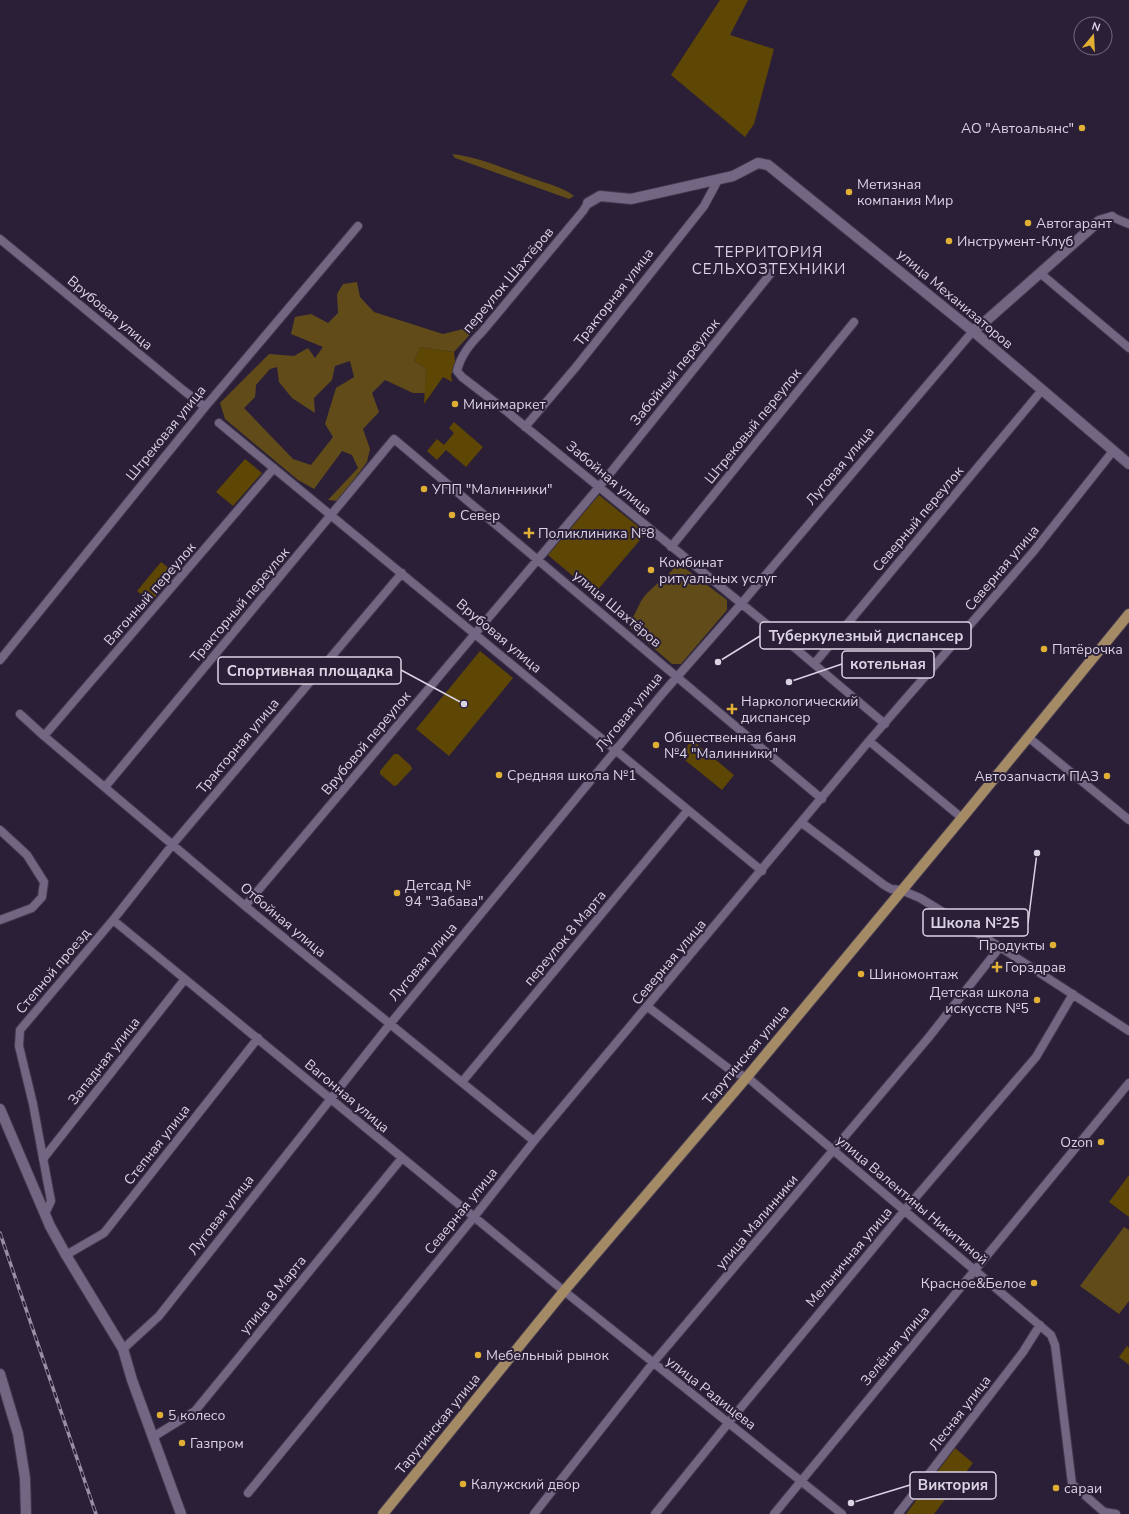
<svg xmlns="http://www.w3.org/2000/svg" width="1129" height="1514" viewBox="0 0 1129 1514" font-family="'Nunito Sans',sans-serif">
  <rect width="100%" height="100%" fill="#2a1f37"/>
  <path fill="#5e4604" d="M 720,0 L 748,0 L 730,35 L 774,49 L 754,124 L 745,137 L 671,75 Z
    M 420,347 L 454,352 L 456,371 L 451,374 L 452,382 L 443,377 L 424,404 L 426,369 L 414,361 Z
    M 454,422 L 483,447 L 466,467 L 446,450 L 437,460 L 427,451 L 437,439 L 444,445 L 454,433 L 449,428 Z
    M 245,459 L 262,473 L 233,506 L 216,492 Z
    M 599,495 L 646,533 L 594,594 L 548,555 Z
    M 161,562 L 175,573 L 151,602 L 137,591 Z
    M 480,651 L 513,678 L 449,756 L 416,729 Z
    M 692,740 L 734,775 L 722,790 L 680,756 Z
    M 394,754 L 398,754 L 411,766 L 412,769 L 397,785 L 394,786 L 380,774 L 380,771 Z
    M 1129,1175 L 1129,1217 L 1109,1202 Z
    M 1127,1346 L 1129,1348 L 1129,1365 L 1119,1357 Z
    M 955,1448 L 973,1463 L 934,1514 L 906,1514 Z"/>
  <path fill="#614c19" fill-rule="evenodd" d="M 452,154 C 479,157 505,169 531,178 C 545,183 563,187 574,196 L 569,199 L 455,158 Z
    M 357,282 L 360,297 L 374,312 L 443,334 L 467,328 L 476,328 L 454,352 L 420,347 L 414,361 L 426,369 L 425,393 L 413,393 L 385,380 L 372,393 L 379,412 L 363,429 L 370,449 L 367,462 L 338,501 L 328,500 L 358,468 L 352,455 L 342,451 L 314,489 L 298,480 L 225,419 L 220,403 L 269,354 L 294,356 L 308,348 L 315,358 L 323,347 L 291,334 L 295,317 L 311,314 L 328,323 L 338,313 L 337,294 L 343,284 ZM 350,361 L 354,377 L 336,388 L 325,424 L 333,437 L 311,465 L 293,459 L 244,408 L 255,397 L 256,385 L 270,369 L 277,367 L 279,382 L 292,398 L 315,413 L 314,398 L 332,380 L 335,366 Z
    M 678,563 L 727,600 L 727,610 L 681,664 L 672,664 L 627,625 C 635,617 637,607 643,598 C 653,585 669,576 678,563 Z
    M 1124,1227 L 1129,1230 L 1129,1301 L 1119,1314 L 1080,1286 Z"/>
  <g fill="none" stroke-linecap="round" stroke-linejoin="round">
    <defs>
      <path id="street" d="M 588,203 L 583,211 L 482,332 C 470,344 461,355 457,371 L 462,377 L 505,410 L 770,627 L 885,724
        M 1112,217 L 1129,224
        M 0,239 L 183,390 L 205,407
        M 1040,273 L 1129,348
        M 219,423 L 762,871
        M 525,427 L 576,367 L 704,206 L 718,180
        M 671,547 L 854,322
        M 0,660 L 205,407 L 358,226
        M 814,664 L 1042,390
        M 20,714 L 44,736 L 245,906 L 534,1141
        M 44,736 L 274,468
        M 1028,737 L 1129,820
        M 869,741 L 962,818
        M 105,787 L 394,439 L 822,799
        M 802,823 L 884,885 L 891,889 L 901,890 L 920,898 L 1000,947 L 1129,1031
        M 0,830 L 27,855 L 44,882 L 42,897 L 32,908 L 0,920
        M 245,906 L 599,487 L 771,273
        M 113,920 L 185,979 L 564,1291 L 842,1514
        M 648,1007 L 733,1072 L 747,1077 L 1051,1335 L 1055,1345 L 1072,1484 L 1104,1512 L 1116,1514
        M 462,1082 L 688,810
        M 43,1159 L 185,979
        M 45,1214 L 51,1201 L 33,1104 L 19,1046 L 20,1030 L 113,920 L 173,844 L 402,573
        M 66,1255 L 104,1233 L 258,1038
        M 123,1349 L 159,1316 L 390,1024 L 662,694 L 741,604 L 973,331
        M 153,1437 L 195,1411 L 402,1158
        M 248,1493 L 474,1217 L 534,1141 L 869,741 L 1033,552 L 1113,451
        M 534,1514 L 653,1363 L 929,1037 L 1000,947
        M 655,1514 L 734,1416 L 904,1211 L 1036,1057 L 1073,994
        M 774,1514 L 1129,1083
        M 898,1514 L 1023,1352 L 1040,1325"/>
      <path id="secondary" d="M 588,203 L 600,196 L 631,199 L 733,176 L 758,163 L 768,165 L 973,331 L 1129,464
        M 973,331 L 987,320 L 1099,221 L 1112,217
        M 0,1109 L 50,1226 L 66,1255 L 123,1349 L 132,1380 L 181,1514
        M 0,1374 L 18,1434 L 25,1478 L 26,1514"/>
      <path id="primary" d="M 383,1514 L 564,1291 L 747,1077 L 962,818 L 1129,614"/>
    </defs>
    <use href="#street" stroke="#42394e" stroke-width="10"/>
    <use href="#secondary" stroke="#42394e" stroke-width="12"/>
    <use href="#primary" stroke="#42394e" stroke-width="12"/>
    <use href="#street" stroke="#726683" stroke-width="8"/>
    <use href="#secondary" stroke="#726683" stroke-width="10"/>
    <use href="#primary" stroke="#a48a65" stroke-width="10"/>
    <defs>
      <path id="rail" d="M 0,1233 L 96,1514"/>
    </defs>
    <use href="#rail" stroke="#988fa3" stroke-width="3.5"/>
    <use href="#rail" stroke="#2a1f37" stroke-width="2" stroke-dasharray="6" stroke-linecap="butt"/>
  </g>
  <g fill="#e0af34" stroke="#2a1f37" stroke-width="1.5">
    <circle cx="1082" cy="128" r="4"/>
    <circle cx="849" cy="192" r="4"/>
    <circle cx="1028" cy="223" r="4"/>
    <circle cx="949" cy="241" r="4"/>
    <circle cx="455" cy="404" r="4"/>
    <circle cx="424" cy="489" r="4"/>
    <circle cx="452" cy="515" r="4"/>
    <path d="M527 527h4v4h4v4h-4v4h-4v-4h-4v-4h4z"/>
    <circle cx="651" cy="570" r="4"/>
    <circle cx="1044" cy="649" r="4"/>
    <path d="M730 703h4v4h4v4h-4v4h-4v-4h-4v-4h4z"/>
    <circle cx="656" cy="745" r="4"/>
    <circle cx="499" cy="775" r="4"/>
    <circle cx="1107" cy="776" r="4"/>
    <circle cx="397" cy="893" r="4"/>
    <circle cx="1053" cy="945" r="4"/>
    <path d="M995 961h4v4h4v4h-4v4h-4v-4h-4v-4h4z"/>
    <circle cx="861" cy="974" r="4"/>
    <circle cx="1037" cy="1000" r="4"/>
    <circle cx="1101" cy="1142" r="4"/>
    <circle cx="1034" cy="1283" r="4"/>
    <circle cx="478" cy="1355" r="4"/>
    <circle cx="160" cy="1415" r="4"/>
    <circle cx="182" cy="1443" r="4"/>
    <circle cx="463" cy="1484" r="4"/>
    <circle cx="1056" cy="1488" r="4"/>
  </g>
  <g text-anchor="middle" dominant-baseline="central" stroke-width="4" stroke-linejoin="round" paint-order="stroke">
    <g font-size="14" fill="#dad3e4" stroke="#2a1f37" text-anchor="start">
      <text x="1074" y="128" text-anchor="end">АО "Автоальянс"</text>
      <text x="857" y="184">Метизная<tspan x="857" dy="16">компания Мир</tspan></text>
      <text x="1036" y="223">Автогарант</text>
      <text x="957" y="241">Инструмент-Клуб</text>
      <text x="463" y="404">Минимаркет</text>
      <text x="432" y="489">УПП "Малинники"</text>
      <text x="460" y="515">Север</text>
      <text x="538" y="533">Поликлиника №8</text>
      <text x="659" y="562">Комбинат<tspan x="659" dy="16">ритуальных услуг</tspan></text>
      <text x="1052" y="649">Пятёрочка</text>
      <text x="741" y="701">Наркологический<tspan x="741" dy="16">диспансер</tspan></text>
      <text x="664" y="737">Общественная баня<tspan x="664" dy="16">№4 "Малинники"</tspan></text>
      <text x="507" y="775">Средняя школа №1</text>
      <text x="1099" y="776" text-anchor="end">Автозапчасти ПАЗ</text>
      <text x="405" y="885">Детсад №<tspan x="405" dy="16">94 "Забава"</tspan></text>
      <text x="1045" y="945" text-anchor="end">Продукты</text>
      <text x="1005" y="967">Горздрав</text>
      <text x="869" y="974">Шиномонтаж</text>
      <text x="1029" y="992" text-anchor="end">Детская школа<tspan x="1029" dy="16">искусств №5</tspan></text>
      <text x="1093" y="1142" text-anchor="end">Ozon</text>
      <text x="1026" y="1283" text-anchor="end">Красное&amp;Белое</text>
      <text x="486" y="1355">Мебельный рынок</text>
      <text x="168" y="1415">5 колесо</text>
      <text x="190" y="1443">Газпром</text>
      <text x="471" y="1484">Калужский двор</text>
      <text x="1064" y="1488">сараи</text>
    </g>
    <g font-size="14" fill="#dad3e4" stroke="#2a1f37">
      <text transform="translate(508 280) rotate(-50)">переулок Шахтёров</text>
      <text transform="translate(614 297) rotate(-52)">Тракторная улица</text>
      <text transform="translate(955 299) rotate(40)">улица Механизаторов</text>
      <text transform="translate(110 313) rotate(40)">Врубовая улица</text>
      <text transform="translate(675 372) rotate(-51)">Забойный переулок</text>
      <text transform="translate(753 426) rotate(-51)">Штрековый переулок</text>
      <text transform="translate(166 433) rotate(-51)">Штрековая улица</text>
      <text transform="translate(840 466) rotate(-50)">Луговая улица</text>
      <text transform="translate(609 478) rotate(40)">Забойная улица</text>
      <text transform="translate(918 519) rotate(-50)">Северный переулок</text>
      <text transform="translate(1002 568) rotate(-50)">Северная улица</text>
      <text transform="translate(150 594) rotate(-49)">Вагонный переулок</text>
      <text transform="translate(240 605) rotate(-50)">Тракторный переулок</text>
      <text transform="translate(617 609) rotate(40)">улица Шахтёров</text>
      <text transform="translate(499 636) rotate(40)">Врубовая улица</text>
      <text transform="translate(629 712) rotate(-51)">Луговая улица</text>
      <text transform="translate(366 743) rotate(-50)">Врубовой переулок</text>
      <text transform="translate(238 746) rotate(-50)">Тракторная улица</text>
      <text transform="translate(283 920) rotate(40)">Отбойная улица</text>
      <text transform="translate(565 938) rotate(-50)">переулок 8 Марта</text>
      <text transform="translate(423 962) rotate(-50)">Луговая улица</text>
      <text transform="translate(669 962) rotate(-50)">Северная улица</text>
      <text transform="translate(53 971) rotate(-50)">Степной проезд</text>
      <text transform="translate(746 1055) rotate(-50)">Тарутинская улица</text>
      <text transform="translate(104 1061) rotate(-52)">Западная улица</text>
      <text transform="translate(347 1096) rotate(40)">Вагонная улица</text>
      <text transform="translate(157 1145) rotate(-52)">Степная улица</text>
      <text transform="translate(912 1200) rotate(40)">улица Валентины Никитиной</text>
      <text transform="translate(461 1211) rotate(-51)">Северная улица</text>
      <text transform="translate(221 1215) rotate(-52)">Луговая улица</text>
      <text transform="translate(757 1222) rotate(-50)">улица Малинники</text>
      <text transform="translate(849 1257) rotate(-50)">Мельничная улица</text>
      <text transform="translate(273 1295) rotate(-51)">улица 8 Марта</text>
      <text transform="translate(895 1346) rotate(-50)">Зелёная улица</text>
      <text transform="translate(711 1393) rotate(38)">улица Радищева</text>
      <text transform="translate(960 1413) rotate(-52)">Лесная улица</text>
      <text transform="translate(438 1424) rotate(-51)">Тарутинская улица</text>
    </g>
    <g font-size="15" letter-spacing="1" fill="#dad3e4" stroke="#2a1f37">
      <text x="769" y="252">ТЕРРИТОРИЯ<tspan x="769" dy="17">СЕЛЬХОЗТЕХНИКИ</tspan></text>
    </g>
  </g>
  <path fill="none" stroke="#dad3e4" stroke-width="1.5" d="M718 662L760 636M789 682L842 664M464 704L401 670M1037 853L1028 923M851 1503L910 1485"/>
  <g fill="#dad3e4" stroke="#2a1f37" stroke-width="1.5">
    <circle cx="718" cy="662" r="4"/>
    <circle cx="789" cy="682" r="4"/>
    <circle cx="464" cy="704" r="4"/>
    <circle cx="1037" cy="853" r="4"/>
    <circle cx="851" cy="1503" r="4"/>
  </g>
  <g fill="#2a1f37" stroke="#dad3e4" stroke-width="1.5">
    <rect x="760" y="622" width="211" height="27" rx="4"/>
    <rect x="842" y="651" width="92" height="27" rx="4"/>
    <rect x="218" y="657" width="183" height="27" rx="4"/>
    <rect x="923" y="909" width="105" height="27" rx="4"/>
    <rect x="910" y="1472" width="86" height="27" rx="4"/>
  </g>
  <g font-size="15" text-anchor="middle" font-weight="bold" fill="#dad3e4">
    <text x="866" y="641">Туберкулезный диспансер</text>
    <text x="888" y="669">котельная</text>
    <text x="310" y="676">Спортивная площадка</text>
    <text x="975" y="928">Школа №25</text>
    <text x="953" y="1490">Виктория</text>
  </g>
  <g transform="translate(1093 36) rotate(18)"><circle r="19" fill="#2a1f37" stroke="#70677c"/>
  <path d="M0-3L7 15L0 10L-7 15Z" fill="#e0af34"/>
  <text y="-6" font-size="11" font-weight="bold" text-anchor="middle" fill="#dad3e4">N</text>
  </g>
</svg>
